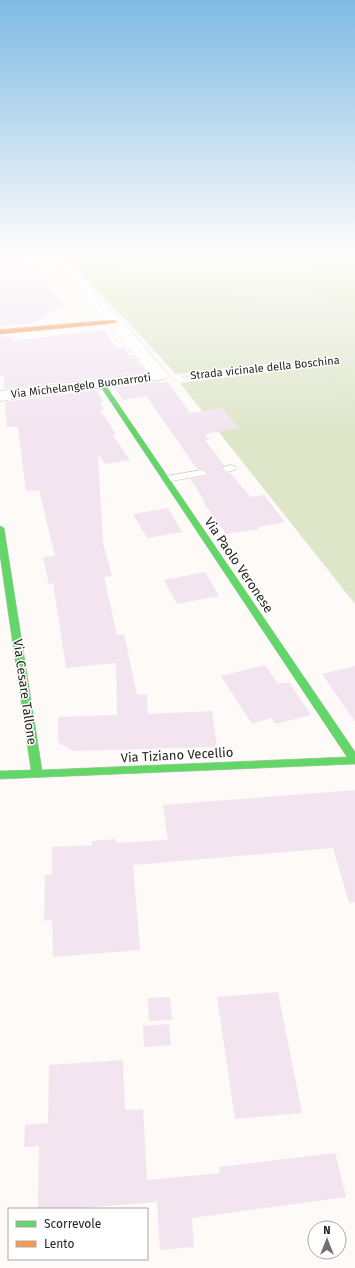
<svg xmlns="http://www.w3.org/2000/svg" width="355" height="1268" viewBox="0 0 355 1268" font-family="'Fira Sans',sans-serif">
  <rect width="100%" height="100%" fill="#fdfaf8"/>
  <path fill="#dee6ca" d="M 61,252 L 355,252 L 353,308 L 355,308 L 355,604 L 180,383 L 297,369 L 291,361 L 176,374 L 128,322 Z"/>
  <path fill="#dae7bc" d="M 61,252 L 100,252 C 105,260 117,259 122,266 C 125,271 125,280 127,286 C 144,291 159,290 176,289 C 205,288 238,289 265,300 L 257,301 L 246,307 L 124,318 Z
    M 333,252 L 355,252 L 355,308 L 353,308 C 341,297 325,294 310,296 L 316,291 C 317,283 316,279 312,271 C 318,261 323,257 333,252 Z"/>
  <path fill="#f2e5f0" d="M 0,252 L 17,252 L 22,258 L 25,258 L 64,304 L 35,323 L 0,326 Z
    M 105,330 L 116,348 L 124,347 L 129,355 L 133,355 L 147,372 L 4,389 L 4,376 L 0,376 L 0,337 L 17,336 L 10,341 Z
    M 159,381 L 160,383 L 168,382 L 190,413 L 222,408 L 239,428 L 205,434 L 209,440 L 205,440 L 224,465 L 221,469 L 226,473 L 230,473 L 251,497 L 264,495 L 285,522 L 258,527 L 259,529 L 226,534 L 203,502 L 205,502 L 190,479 L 206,476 L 208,473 L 203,469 L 197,469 L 146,396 L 123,400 L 114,387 Z
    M 96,390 L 104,402 L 100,403 L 104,410 L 100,410 L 116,434 L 113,435 L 130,460 L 105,464 L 98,453 L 103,543 L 112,576 L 104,577 L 117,635 L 124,634 L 137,695 L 147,694 L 148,714 L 212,711 L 217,747 L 72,751 L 58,742 L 58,717 L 117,715 L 116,663 L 66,668 L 53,583 L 49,584 L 43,557 L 55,556 L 39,490 L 26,491 L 18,427 L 7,427 L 5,402 Z
    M 168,508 L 182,532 L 147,538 L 133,514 Z
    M 205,572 L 219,596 L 177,604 L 164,580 Z
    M 265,665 L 278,684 L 289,682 L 311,715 L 276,724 L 271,718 L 252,724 L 221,676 Z
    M 355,666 L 355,722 L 322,674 Z
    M 355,790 L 355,902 L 349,903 L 333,848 L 133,865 L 140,950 L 53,957 L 52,920 L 44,921 L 45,875 L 52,875 L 52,847 L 92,845 L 92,841 L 115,839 L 116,843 L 168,840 L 163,805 Z
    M 278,992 L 302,1113 L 235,1119 L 217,997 Z
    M 170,997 L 172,1020 L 149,1021 L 148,998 Z
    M 169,1024 L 171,1045 L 144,1047 L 143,1026 Z
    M 123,1060 L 125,1110 L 143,1109 L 147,1180 L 220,1173 L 219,1167 L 335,1153 L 346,1197 L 192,1218 L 194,1247 L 160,1250 L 157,1202 L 69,1209 L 38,1209 L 39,1146 L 24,1147 L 25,1125 L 48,1123 L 49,1065 Z"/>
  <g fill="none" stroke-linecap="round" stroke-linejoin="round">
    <defs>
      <path id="lane" d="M 231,465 L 235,466 L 236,468 L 235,470 L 227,472 L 222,469 L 223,467 Z
        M 202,470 L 207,473 L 206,475 L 166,482 L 161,479 L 166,476 Z"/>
      <path id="street" d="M 47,252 L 60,252 L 140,341 L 169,376 L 166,379 L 0,401 L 0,391 L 150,373 Z"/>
      <path id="fast" d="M 100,383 L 104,383 L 355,752 L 355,764 L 0,779 L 0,771 L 31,770 L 0,555 L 0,526 L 4,528 L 42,770 L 347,757 L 99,384 Z"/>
      <path id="slow" d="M 114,320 L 117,322 L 116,323 L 0,334 L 0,330 Z"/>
    </defs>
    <use href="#lane" stroke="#c4c1bf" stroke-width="1"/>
    <use href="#street" stroke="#c4c1bf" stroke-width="1"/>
    <use href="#fast" stroke="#c4c1bf" stroke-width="1"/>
    <use href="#slow" stroke="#c4c1bf" stroke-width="1"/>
    <path stroke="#dedddd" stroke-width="1.5" stroke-dasharray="1 1" stroke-linecap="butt" d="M 170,252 C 209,267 275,280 311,252
      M 250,252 L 300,309
      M 201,375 L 355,358
      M 329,375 L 285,321 C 287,314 291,311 298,310 C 325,307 339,327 355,345"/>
    <path stroke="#dedddd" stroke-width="2" stroke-dasharray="1.5 1.5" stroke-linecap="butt" d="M 328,374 L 355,407
      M 183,377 L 210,374"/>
    <use href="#lane" fill="#fffefe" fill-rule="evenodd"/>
    <use href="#street" fill="#fffefe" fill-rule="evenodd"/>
    <use href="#fast" fill="#63d668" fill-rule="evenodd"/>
    <use href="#slow" fill="#ff974d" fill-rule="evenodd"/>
  </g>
  <linearGradient id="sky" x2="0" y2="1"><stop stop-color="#7fbae3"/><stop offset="0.59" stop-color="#fefdfc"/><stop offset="1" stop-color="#fefdfc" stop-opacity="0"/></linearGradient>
  <rect width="355" height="430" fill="url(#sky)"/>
  <g text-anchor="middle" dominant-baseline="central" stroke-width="3" stroke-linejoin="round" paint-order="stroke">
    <g font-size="11" fill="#282422" stroke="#fff">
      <text transform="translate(265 368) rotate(-6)">Strada vicinale della Boschina</text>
      <text transform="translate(81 386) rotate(-7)">Via Michelangelo Buonarroti</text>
    </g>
    <g font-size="13" fill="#282422" stroke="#fff">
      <text transform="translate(239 565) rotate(56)">Via Paolo Veronese</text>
      <text transform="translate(25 692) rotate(82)">Via Cesare Tallone</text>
      <text transform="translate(177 755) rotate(-3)">Via Tiziano Vecellio</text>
    </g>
  </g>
  <rect x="8" y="1208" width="140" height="52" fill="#ffffff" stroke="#a9a7a7"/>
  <rect x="16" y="1221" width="20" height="6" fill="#63d668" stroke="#a9a7a7"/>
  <text x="44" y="1228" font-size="12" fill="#282422">Scorrevole</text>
  <rect x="16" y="1241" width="20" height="6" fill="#ff974d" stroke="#a9a7a7"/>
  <text x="44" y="1248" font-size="12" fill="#282422">Lento</text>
  <g transform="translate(327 1240)"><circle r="19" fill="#ffffff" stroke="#a9a7a7"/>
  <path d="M0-3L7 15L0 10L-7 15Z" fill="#736f6d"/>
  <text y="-6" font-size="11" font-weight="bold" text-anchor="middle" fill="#282422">N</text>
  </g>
</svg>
